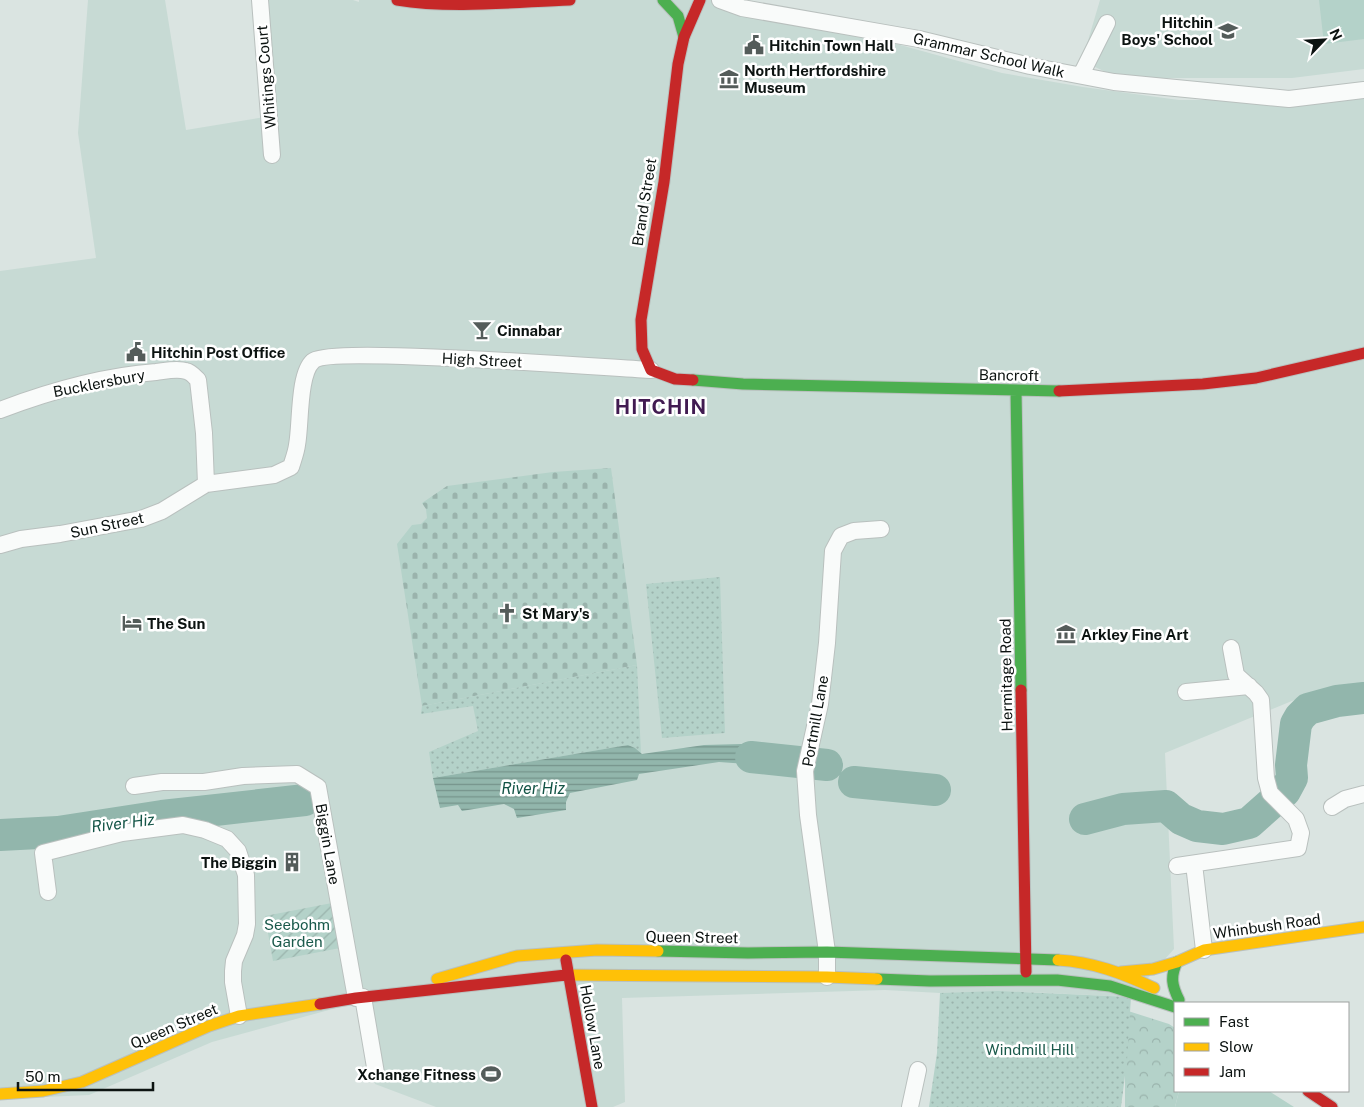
<svg xmlns="http://www.w3.org/2000/svg" width="1364" height="1107" viewBox="0 0 1364 1107" font-family="'Public Sans',sans-serif">
  <defs>
    <pattern id="forest-crowns" width="20" height="18" patternUnits="userSpaceOnUse" patternTransform="scale(1.25)"><rect width="20" height="18" fill="#b4d2c9"/><path d="M2 6a3 3 0 1 1 6 0M12 15a3 3 0 1 1 6 0" fill="none" stroke="#9ab3ac"/></pattern>
    <pattern id="cemetery-stones" width="16" height="16" patternUnits="userSpaceOnUse" patternTransform="scale(1.25)"><rect width="16" height="16" fill="#b4d2c9"/><path d="M2 7V4a2 2 0 0 1 4 0v3zM10 15v-3a2 2 0 0 1 4 0v3z" fill="#9ab3ac"/></pattern>
    <pattern id="park-dots" width="8" height="8" patternUnits="userSpaceOnUse" patternTransform="scale(1.25)"><rect width="8" height="8" fill="#b4d2c9"/><path d="M2 2h.1M6 6h.1" fill="none" stroke="#9ab3ac" stroke-width="1.8" stroke-linecap="round"/></pattern>
    <pattern id="garden-furrows" width="10" height="10" patternUnits="userSpaceOnUse" patternTransform="scale(1.25)"><rect width="10" height="10" fill="#b4d2c9"/><path d="M-1 1l2-2M0 10L10 0M9 11l2-2" fill="none" stroke="#9ab3ac"/></pattern>
    <pattern id="water-rules" width="6" height="5" patternUnits="userSpaceOnUse" patternTransform="scale(1.25)"><rect width="6" height="5" fill="#92b6ac"/><path d="M0 2.5h6" fill="none" stroke="#76938b"/></pattern>
  </defs>
  <rect width="100%" height="100%" fill="#dae4e1"/>
  <path fill="#c7dad4" d="M 88,0 L 165,0 L 186,130 L 265,117 L 252,0 L 353,0 L 359,2 L 359,0 L 718,0 L 727,12 L 853,32 L 1002,73 L 1083,87 L 1179,100 L 1336,100 L 1364,96 L 1364,689 L 1304,696 L 1165,753 L 1174,949 L 1131,997 L 1027,992 L 940,993 L 885,990 L 622,998 L 625,1102 L 613,1107 L 436,1107 L 375,1084 L 358,1002 L 212,1042 L 89,1095 L 0,1099 L 0,271 L 96,258 L 78,133 Z
    M 1100,0 L 1364,0 L 1364,69 L 1292,78 L 1119,78 L 1082,61 Z"/>
  <path fill="#b4d2c9" d="M 1319,0 L 1364,0 L 1364,39 L 1324,44 Z
    M 1179,1091 L 1269,1091 L 1294,1107 L 1175,1107 Z"/>
  <path fill="url(#forest-crowns)" d="M 1125,1010 L 1169,1024 L 1175,1028 L 1175,1091 L 1179,1091 L 1175,1107 L 1125,1107 Z"/>
  <path fill="url(#cemetery-stones)" d="M 611,468 L 637,665 L 422,706 L 397,544 L 412,525 L 421,524 L 427,518 L 426,509 L 422,503 L 447,486 L 553,472 Z"/>
  <path fill="url(#park-dots)" d="M 720,577 L 725,733 L 662,738 L 646,584 Z
    M 637,665 L 641,754 L 635,748 L 628,745 L 433,778 L 429,752 L 478,731 L 473,706 L 421,714 L 422,706 Z
    M 998,991 L 1131,997 L 1127,1060 L 1121,1107 L 929,1107 L 937,1053 L 940,993 Z"/>
  <path fill="url(#garden-furrows)" d="M 332,903 L 340,948 L 273,961 L 265,916 Z"/>
  <path fill="url(#water-rules)" d="M 741,744 C 759,746 782,743 795,756 L 794,763 L 786,769 L 747,764 L 719,762 L 639,774 L 637,780 L 570,793 L 566,802 L 566,810 L 517,818 L 514,809 L 504,804 L 462,811 L 458,805 L 440,808 L 433,778 L 628,745 L 635,748 L 642,754 L 704,745 Z"/>
  <g fill="none" stroke-linecap="round" stroke-linejoin="round">
    <path stroke="#92b6ac" stroke-width="32" d="M 751,757 L 827,765
      M 854,782 L 935,790
      M 1085,819 L 1123,809 L 1166,806 L 1181,819 L 1197,826 L 1223,829 L 1249,823 L 1285,791 L 1292,778 L 1291,765 L 1296,724 L 1300,717 L 1308,709 L 1337,701 L 1364,698
      M 0,835 L 58,832 L 162,816 L 305,800"/>
    <defs>
      <path id="street" d="M 260,0 L 272,155
        M 720,0 L 742,8 L 919,39 L 1030,66 L 1114,82 L 1289,99 L 1364,90
        M 1081,75 L 1107,23
        M 0,410 C 50,391 102,376 156,372 C 165,371 177,368 186,371 C 191,372 194,376 198,380 L 204,433 L 206,484
        M 0,545 L 21,539 L 60,534 L 141,519 L 162,511 L 206,484 L 274,475 L 291,467 C 293,460 296,453 297,445 C 301,425 298,374 313,361 C 329,346 611,368 651,370
        M 1186,692 L 1249,686
        M 134,786 L 162,782 L 204,782 L 243,776 L 297,774 L 318,787 L 356,998
        M 1332,807 L 1345,799 L 1364,794
        M 1194,864 L 1204,950
        M 1177,866 L 1298,848 L 1301,833 L 1296,819 L 1270,793 L 1266,778 L 1261,700 L 1256,693 L 1236,675 L 1231,648
        M 48,892 L 43,853 L 122,833 L 183,825 L 205,830 L 227,839 L 238,851 L 246,875 L 247,924 L 245,935 L 234,961 L 233,971 L 233,982 L 239,1016
        M 827,977 L 827,952 L 808,815 L 805,771 L 820,704 L 827,643 L 833,551 L 841,536 L 854,531 L 881,529
        M 363,997 L 376,1073
        M 910,1107 L 918,1070"/>
      <path id="fast" d="M 663,0 L 678,16 L 684,37
        M 693,380 L 743,384 L 1059,391
        M 1016,391 L 1021,690
        M 658,951 L 748,953 L 827,952 L 1058,960
        M 1177,962 C 1170,977 1172,986 1179,1000
        M 877,979 L 930,981 L 1057,980 L 1110,986 L 1175,1007"/>
      <path id="slow" d="M 1058,960 C 1093,962 1122,973 1154,988
        M 1121,972 L 1153,969 L 1177,962 L 1204,950 L 1364,927
        M 566,975 L 827,977 L 877,979
        M 437,979 L 517,956 L 597,950 L 658,951
        M 0,1094 L 43,1091 L 82,1082 L 209,1026 L 239,1016 L 320,1004"/>
      <path id="jam" d="M 397,0 C 451,9 515,2 570,0
        M 693,380 L 675,379 L 651,370 L 642,349 L 641,320 L 664,182 L 678,64 L 684,37 L 700,0
        M 1059,391 L 1203,384 L 1256,378 L 1364,353
        M 1021,690 L 1026,972
        M 566,960 L 592,1107
        M 320,1004 L 356,998 L 566,975
        M 1308,1091 L 1332,1107"/>
    </defs>
    <use href="#street" stroke="#b9c0be" stroke-width="18"/>
    <use href="#fast" stroke="#b9c0be" stroke-width="13"/>
    <use href="#slow" stroke="#b9c0be" stroke-width="13"/>
    <use href="#jam" stroke="#b9c0be" stroke-width="13"/>
    <use href="#street" stroke="#f9fbfa" stroke-width="16"/>
    <use href="#fast" stroke="#4caf50" stroke-width="11"/>
    <use href="#slow" stroke="#ffc107" stroke-width="11"/>
    <use href="#jam" stroke="#c62828" stroke-width="11"/>
  </g>
  <defs>
    <symbol id="school-bare" viewBox="-9 -9 18 18"><path d="M0-5L7-2L0 1L-7-2ZM-4 1L0 2.5L4 1V4Q0 6-4 4Z" fill="#545c5a" stroke="#fff" stroke-width="2.5" paint-order="stroke"/></symbol>
    <symbol id="civic-bare" viewBox="-9 -9 18 18"><path d="M-.6-6.5H3V-4.5H.6V-3L4-1V1h2V6H-6V1h2V-1L-.6-3ZM-1.2 2.5V6h2.4V2.5Z" fill="#545c5a" stroke="#fff" stroke-width="2.5" paint-order="stroke"/></symbol>
    <symbol id="museum-bare" viewBox="-9 -9 18 18"><path d="M0-6L6-3V-2H-6V-3ZM-5-1h2V3h-2ZM-1-1h2V3h-2ZM3-1h2V3H3ZM-6 4H6V6H-6Z" fill="#545c5a" stroke="#fff" stroke-width="2.5" paint-order="stroke"/></symbol>
    <symbol id="bar-bare" viewBox="-9 -9 18 18"><path d="M-6-5H6L.8 .8V4.5H3.5V6h-7V4.5H-.8V.8Z" fill="#545c5a" stroke="#fff" stroke-width="2.5" paint-order="stroke"/></symbol>
    <symbol id="church-bare" viewBox="-9 -9 18 18"><path d="M-1.2-6h2.4v3.5h3.3v2.4h-3.3V6h-2.4V-.1h-3.3v-2.4h3.3Z" fill="#545c5a" stroke="#fff" stroke-width="2.5" paint-order="stroke"/></symbol>
    <symbol id="hotel-bare" viewBox="-9 -9 18 18"><path d="M-6-4.5h1.5V1H6V5H4.5V3h-9V5H-6ZM-4 0a1.8 1.8 0 1 1 3.6 0ZM.5 0V-2.5h3Q6-2.5 6 0Z" fill="#545c5a" stroke="#fff" stroke-width="2.5" paint-order="stroke"/></symbol>
    <symbol id="building-bare" viewBox="-9 -9 18 18"><path d="M-4-6H4V6H1V3H-1V6H-4ZM-2.5-4.3h1.7v1.8h-1.7ZM.8-4.3h1.7v1.8H.8ZM-2.5-1h1.7V.8h-1.7ZM.8-1h1.7V.8H.8Z" fill="#545c5a" stroke="#fff" stroke-width="2.5" paint-order="stroke"/></symbol>
    <symbol id="stadium-bare" viewBox="-9 -9 18 18"><path d="M0-5a6.5 5 0 1 0 0 10a6.5 5 0 1 0 0-10ZM-3.5-1.8h7v3.6h-7Z" fill="#545c5a" stroke="#fff" stroke-width="2.5" paint-order="stroke"/></symbol>
  </defs>
  <g fill-rule="evenodd">
    <use href="#school-bare" x="1214" y="17" width="28" height="28"/>
    <use href="#civic-bare" x="740" y="31" width="28" height="28"/>
    <use href="#museum-bare" x="715" y="65" width="28" height="28"/>
    <use href="#bar-bare" x="468" y="316" width="28" height="28"/>
    <use href="#civic-bare" x="122" y="338" width="28" height="28"/>
    <use href="#church-bare" x="493" y="599" width="28" height="28"/>
    <use href="#hotel-bare" x="118" y="609" width="28" height="28"/>
    <use href="#museum-bare" x="1052" y="620" width="28" height="28"/>
    <use href="#building-bare" x="278" y="848" width="28" height="28"/>
    <use href="#stadium-bare" x="477" y="1060" width="28" height="28"/>
  </g>
  <g text-anchor="middle" dominant-baseline="central" stroke-width="5" stroke-linejoin="round" paint-order="stroke">
    <g font-size="15" font-weight="bold" fill="#0c1311" stroke="#fff" text-anchor="start">
      <text x="1213" y="22" text-anchor="end">Hitchin<tspan x="1213" dy="17">Boys' School</tspan></text>
      <text x="769" y="45">Hitchin Town Hall</text>
      <text x="744" y="70">North Hertfordshire<tspan x="744" dy="17">Museum</tspan></text>
      <text x="497" y="330">Cinnabar</text>
      <text x="151" y="352">Hitchin Post Office</text>
      <text x="522" y="613">St Mary's</text>
      <text x="147" y="623">The Sun</text>
      <text x="1081" y="634">Arkley Fine Art</text>
      <text x="277" y="862" text-anchor="end">The Biggin</text>
      <text x="476" y="1074" text-anchor="end">Xchange Fitness</text>
    </g>
    <g font-size="15" fill="#0c1311" stroke="#fff">
      <text transform="translate(989 55) rotate(13)">Grammar School Walk</text>
      <text transform="translate(266 77) rotate(-95)">Whitings Court</text>
      <text transform="translate(644 202) rotate(-81)">Brand Street</text>
      <text transform="translate(482 360) rotate(3)">High Street</text>
      <text transform="translate(1009 375) rotate(1)">Bancroft</text>
      <text transform="translate(99 383) rotate(-11)">Bucklersbury</text>
      <text transform="translate(107 525) rotate(-12)">Sun Street</text>
      <text transform="translate(1006 675) rotate(-91)">Hermitage Road</text>
      <text transform="translate(815 721) rotate(-80)">Portmill Lane</text>
      <text transform="translate(328 844) rotate(80)">Biggin Lane</text>
      <text transform="translate(1267 926) rotate(-8)">Whinbush Road</text>
      <text transform="translate(692 937) rotate(1)">Queen Street</text>
      <text transform="translate(174 1026) rotate(-23)">Queen Street</text>
      <text transform="translate(593 1027) rotate(80)">Hollow Lane</text>
    </g>
    <g font-size="15" fill="#1a594b" stroke="#fff">
      <text x="297" y="924">Seebohm<tspan x="297" dy="17">Garden</tspan></text>
      <text x="1030" y="1049">Windmill Hill</text>
    </g>
    <g font-size="16" font-style="italic" fill="#135446" stroke="#fff">
      <text x="533" y="788">River Hiz</text>
      <text transform="translate(123 823) rotate(-7)">River Hiz</text>
    </g>
    <g font-size="20" font-weight="bold" letter-spacing="1" fill="#411b51" stroke="#fff">
      <text x="661" y="407">HITCHIN</text>
    </g>
  </g>
  <rect x="1174" y="1002" width="175" height="90" fill="#ffffff" stroke="#9ea1a0"/>
  <rect x="1184" y="1018" width="25" height="8" fill="#4caf50" stroke="#9ea1a0"/>
  <text x="1219" y="1027" font-size="15" fill="#0c1311">Fast</text>
  <rect x="1184" y="1043" width="25" height="8" fill="#ffc107" stroke="#9ea1a0"/>
  <text x="1219" y="1052" font-size="15" fill="#0c1311">Slow</text>
  <rect x="1184" y="1068" width="25" height="8" fill="#c62828" stroke="#9ea1a0"/>
  <text x="1219" y="1077" font-size="15" fill="#0c1311">Jam</text>
  <g transform="translate(1324 40) rotate(65)" stroke="#ffffff" stroke-width="4" paint-order="stroke">
  <path d="M0-4L9 19L0 12L-9 19Z" fill="#0c1311"/>
  <text y="-8" font-size="14" font-weight="bold" text-anchor="middle" fill="#0c1311">N</text>
  </g>
  <path d="M18 1082v8h135v-8" fill="none" stroke="#0c1311" stroke-width="2.5"/>
  <text x="25" y="1082" font-size="15" fill="#0c1311" stroke="#ffffff" stroke-width="4" paint-order="stroke">50 m</text>
</svg>
